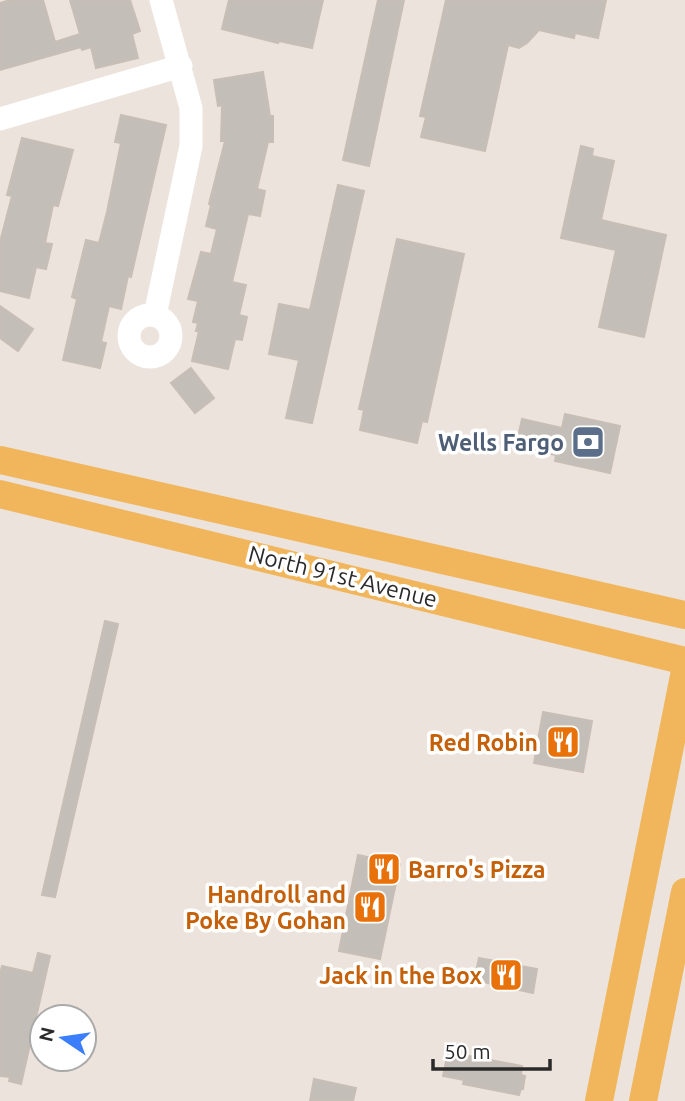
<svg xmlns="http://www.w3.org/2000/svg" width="685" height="1101" viewBox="0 0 685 1101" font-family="Ubuntu,sans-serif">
  <rect width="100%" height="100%" fill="#ece3dc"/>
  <path fill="#c4beb8" stroke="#c8beb6" stroke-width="2" d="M 10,0 L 43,0 L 55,42 L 80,34 L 70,0 L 130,0 L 140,31 L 132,34 L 138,58 L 96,68 L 91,47 L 82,50 L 81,47 L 0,70 L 0,3 Z
    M 229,0 L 323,0 L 312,48 L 279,41 L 278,43 L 222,29 Z
    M 378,0 L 404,0 L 369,166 L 343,160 Z
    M 446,0 L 606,0 L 598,38 L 575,33 L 574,38 L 539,30 L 527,43 L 519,48 L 508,45 L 485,151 L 421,137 L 426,117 L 420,116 Z
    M 263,72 L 270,116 L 273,116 L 273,142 L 268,142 L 257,189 L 265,191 L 260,216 L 248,214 L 232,282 L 246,285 L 239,315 L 247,317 L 242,340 L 235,339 L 228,369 L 192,361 L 199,331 L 196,331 L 198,323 L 193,322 L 198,301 L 188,299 L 201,252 L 211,254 L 217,229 L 206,226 L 211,205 L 209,204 L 225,141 L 221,141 L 222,105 L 218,106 L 214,80 Z
    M 121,115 L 166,125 L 131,277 L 128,276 L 121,309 L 109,306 L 101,342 L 106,343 L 100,368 L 63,360 L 77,299 L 72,297 L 86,240 L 99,243 L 107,212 L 121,143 L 115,142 Z
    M 22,138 L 73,150 L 58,206 L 53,205 L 45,243 L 52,244 L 46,269 L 36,267 L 29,298 L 0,291 L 0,242 L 12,196 L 7,195 Z
    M 581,146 L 593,149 L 592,156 L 614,161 L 601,220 L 666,235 L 644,337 L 599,327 L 616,250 L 561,238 Z
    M 338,185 L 364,191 L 312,423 L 286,418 L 299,360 L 269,354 L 279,304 L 310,310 Z
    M 397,239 L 464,254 L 427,422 L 422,421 L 417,443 L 360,430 L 364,410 L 359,409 Z
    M 0,306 L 33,329 L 18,351 L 0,338 Z
    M 191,368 L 214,398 L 195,413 L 171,383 Z
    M 565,414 L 620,426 L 610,473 L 555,461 L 556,455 L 516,446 L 522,419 L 562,428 Z
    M 105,621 L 118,624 L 55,897 L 42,895 Z
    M 543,712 L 592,721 L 583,772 L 534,763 Z
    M 358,855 L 400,864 L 380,959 L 339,951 Z
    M 38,953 L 50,956 L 21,1084 L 9,1081 L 10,1077 L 0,1076 L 0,974 L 2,966 L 33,973 Z
    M 479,958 L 537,969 L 533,993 L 474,980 Z
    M 469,1056 L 522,1066 L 521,1075 L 525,1076 L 523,1089 L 521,1089 L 519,1095 L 463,1084 L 464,1080 L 443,1076 L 447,1057 L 468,1061 Z
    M 314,1079 L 356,1088 L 353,1101 L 310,1101 Z"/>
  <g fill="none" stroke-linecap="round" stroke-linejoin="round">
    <path stroke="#fff" stroke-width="23" d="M 0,119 L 181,66
      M 155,315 L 191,146 L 191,108 L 161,0
      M129 336a21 21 0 1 1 42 0a21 21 0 1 1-42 0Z"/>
    <path stroke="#f1b65c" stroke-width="28" d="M 0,460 L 685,615
      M 0,494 L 685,661
      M 599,1101 L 685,671
      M 643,1101 L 685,892"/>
  </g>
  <defs>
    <symbol id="bank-square" viewBox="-11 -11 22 22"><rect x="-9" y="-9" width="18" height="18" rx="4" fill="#5c6f8a" stroke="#fff"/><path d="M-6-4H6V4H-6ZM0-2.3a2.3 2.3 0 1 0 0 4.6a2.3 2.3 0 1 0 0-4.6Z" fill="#fff"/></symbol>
    <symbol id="restaurant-square" viewBox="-11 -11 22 22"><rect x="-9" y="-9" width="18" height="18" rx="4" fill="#e8710a" stroke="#fff"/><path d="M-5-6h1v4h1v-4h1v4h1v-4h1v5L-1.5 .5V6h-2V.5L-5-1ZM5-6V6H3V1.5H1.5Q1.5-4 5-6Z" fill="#fff"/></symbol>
  </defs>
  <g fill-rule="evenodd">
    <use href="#bank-square" x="569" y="423" width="38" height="38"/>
    <use href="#restaurant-square" x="544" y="723" width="38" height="38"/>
    <use href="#restaurant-square" x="365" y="850" width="38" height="38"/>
    <use href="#restaurant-square" x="351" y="888" width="38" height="38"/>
    <use href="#restaurant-square" x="487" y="956" width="38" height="38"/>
  </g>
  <g text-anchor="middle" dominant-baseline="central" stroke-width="7" stroke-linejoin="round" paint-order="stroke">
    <g font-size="23" font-weight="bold" fill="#4e5e75" stroke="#fff" text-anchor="end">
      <text x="564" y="442">Wells Fargo</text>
    </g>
    <g font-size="23" fill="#2a2a2a" stroke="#fff">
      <text transform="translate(343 576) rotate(14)">North 91st Avenue</text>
    </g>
    <g font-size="23" font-weight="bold" fill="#c56008" stroke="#fff" text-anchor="end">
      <text x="538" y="742">Red Robin</text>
      <text x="408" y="869" text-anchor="start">Barro's Pizza</text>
      <text x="346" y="894">Handroll and<tspan x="346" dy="26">Poke By Gohan</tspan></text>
      <text x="482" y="975">Jack in the Box</text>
    </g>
  </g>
  <g transform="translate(63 1038) rotate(283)"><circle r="33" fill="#ffffff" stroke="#aaaaaa" stroke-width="2"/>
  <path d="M0-5L12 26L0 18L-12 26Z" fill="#3a7efb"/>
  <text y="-10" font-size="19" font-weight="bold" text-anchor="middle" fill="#2a2a2a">N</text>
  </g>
  <path d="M433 1059v10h117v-10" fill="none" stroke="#2a2a2a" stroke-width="3.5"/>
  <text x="444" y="1059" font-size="21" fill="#2a2a2a" stroke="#ffffff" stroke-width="5" paint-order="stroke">50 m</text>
</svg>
